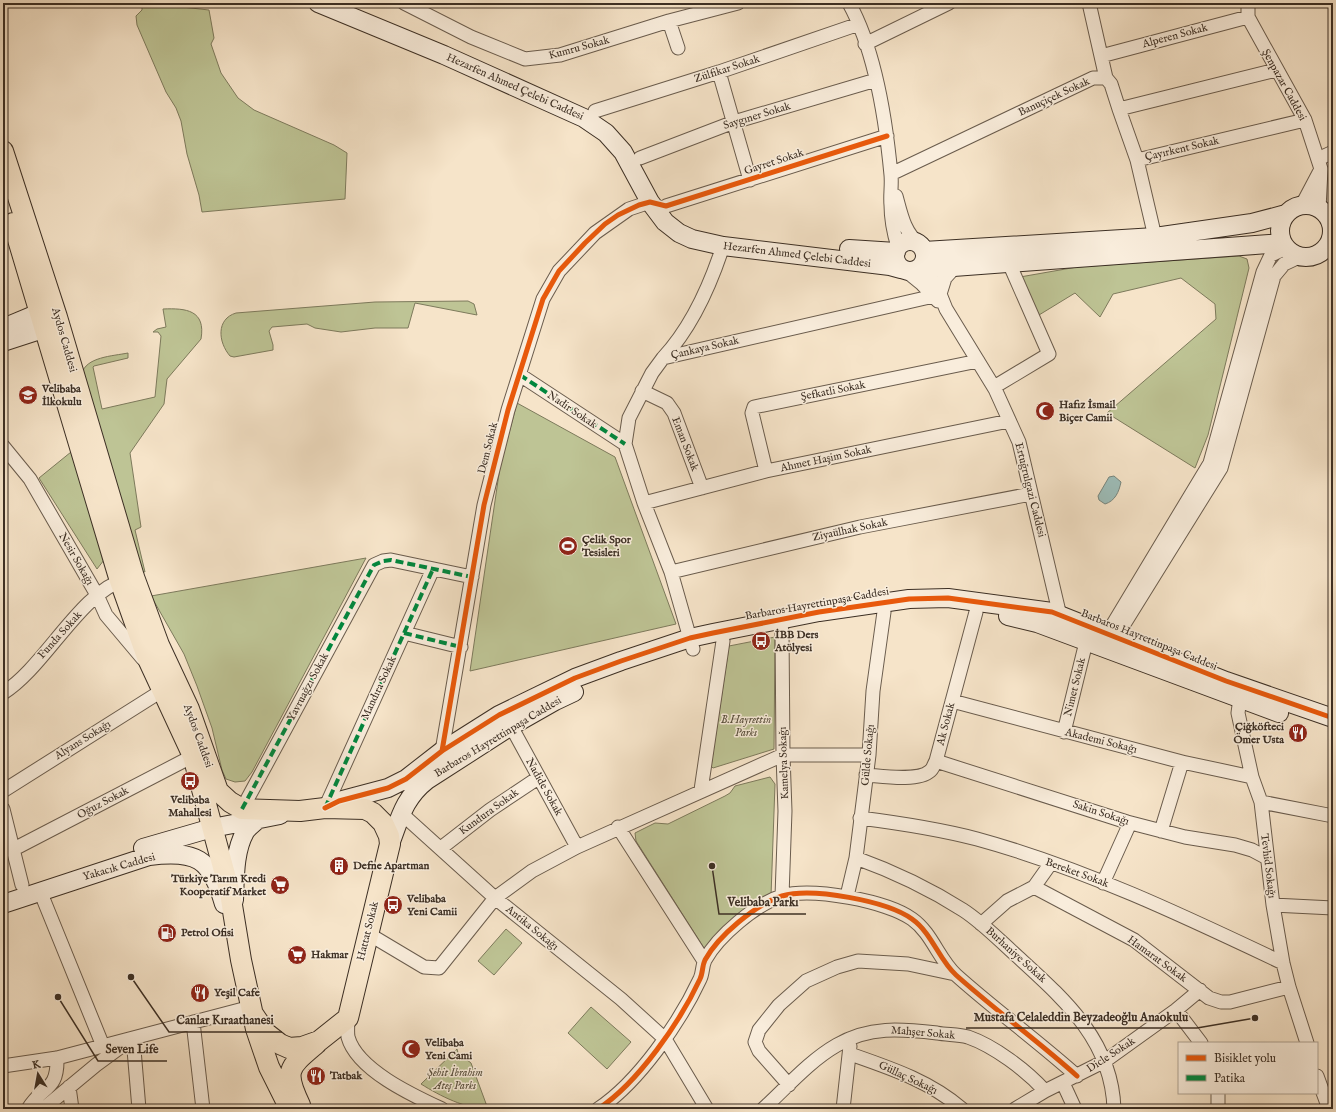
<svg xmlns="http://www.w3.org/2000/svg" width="1336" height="1112" viewBox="0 0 1336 1112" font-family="'IM FELL English',serif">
  <rect width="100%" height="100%" fill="#f6e4c9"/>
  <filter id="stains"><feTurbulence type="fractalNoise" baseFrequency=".005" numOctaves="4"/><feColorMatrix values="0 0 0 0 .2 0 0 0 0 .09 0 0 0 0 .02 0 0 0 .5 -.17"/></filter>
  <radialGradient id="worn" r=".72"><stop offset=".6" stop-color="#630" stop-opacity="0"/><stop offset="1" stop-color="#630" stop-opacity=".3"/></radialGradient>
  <path fill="#bec495" stroke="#7d7a5c" d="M 142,3 L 175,3 L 182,7 L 209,10 L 214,38 L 211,44 L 221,73 L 238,98 L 254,110 L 334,145 L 347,153 L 345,199 L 202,212 L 199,195 L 187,154 L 181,121 L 176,108 L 166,92 L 137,25 L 136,16 L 142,10 Z
    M 1239,256 L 1247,259 L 1249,268 L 1208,435 L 1195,468 L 1107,413 L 1216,319 L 1215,304 L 1181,278 L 1113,294 L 1100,317 L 1075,293 L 1039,315 L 1020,277 L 1077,267 Z
    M 468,301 L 474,304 L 477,315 L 415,303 L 408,328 L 375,328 L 341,332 L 315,328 L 307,324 L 272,327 L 269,331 L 273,345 L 273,350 L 234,357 L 230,356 C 218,342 216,319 236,313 L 375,302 Z
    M 163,309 C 186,308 206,310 201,339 L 167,379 L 164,404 L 130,453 L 141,527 L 135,530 L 145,572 L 141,571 L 82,374 C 85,357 113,356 128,353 L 128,358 L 94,366 L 93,367 L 102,409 L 155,397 L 161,336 L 158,332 L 153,332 L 157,329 L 166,327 Z
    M 517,403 L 615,457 L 676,624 L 470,671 L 500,467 Z
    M 71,452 L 104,560 L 97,569 L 39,478 Z
    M 366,558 L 252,772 L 245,781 L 235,782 L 226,779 L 222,770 L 212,728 L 197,686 L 184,654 L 151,596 Z
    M 775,637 L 774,749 L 713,768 L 711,766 L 729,646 Z
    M 770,777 L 775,784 L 771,896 L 707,948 L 704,948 L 636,841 L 635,833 L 655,823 L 668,824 L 725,796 L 730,793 L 735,786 Z
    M 506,929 L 522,943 L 494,975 L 478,961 Z
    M 591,1007 L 631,1042 L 607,1069 L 568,1033 Z
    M 457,1049 L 458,1053 L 471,1063 L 488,1109 C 466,1109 440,1096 421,1084 Z"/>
  <path fill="#9dbeba" stroke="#76857e" d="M 1114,476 L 1121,482 C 1119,492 1115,501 1105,504 L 1099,500 L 1098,496 L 1109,477 Z"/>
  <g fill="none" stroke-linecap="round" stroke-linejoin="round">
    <defs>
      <path id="street" d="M 404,3 L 471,37 L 525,59 L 560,55 L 669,21 L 738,3
        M 849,3 C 875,50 886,121 891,175 C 892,185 890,195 891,205 C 891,219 894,234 898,247
        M 1089,3 L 1106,78
        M 1248,3 L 1248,17 L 1305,120 L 1321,169
        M 669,21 L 678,48
        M 865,44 L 949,3
        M 1101,56 L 1248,17
        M 719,72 L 750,180
        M 1119,109 L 1137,160
        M 595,111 L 719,72 L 859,24
        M 640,158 L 734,122 L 876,80
        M 1318,159 L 1333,152
        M 891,174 L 1093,78 L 1106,78 L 1111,84 L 1119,109 L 1276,70
        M 896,196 C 901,214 904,232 919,244
        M 1302,205 L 1321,169 L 1319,209
        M 666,206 L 887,136
        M 1155,237 L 1137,160 L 1305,120
        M 921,266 L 927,271 L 938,289 L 946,309 L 995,389 L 1019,442 L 1060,616
        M 906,271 L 922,284 L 938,301
        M 940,294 L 945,278 L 956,266
        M 663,358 C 691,328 710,286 723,246
        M 520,375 L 625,444
        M 994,387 L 1049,354 L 1009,263
        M 642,391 L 667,403 L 674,413 L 702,488
        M 3,446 L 30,479 L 97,595 L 106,615 L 143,659
        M 766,471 L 752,413 L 754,407 L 978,361
        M 644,503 L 766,471 L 1009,421
        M 671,572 L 860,527 L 1031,494
        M 782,630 L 783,755 L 785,811 L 782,896
        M 404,633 L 461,647
        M 1107,634 L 1210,463 L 1263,272 L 1271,255 L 1286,248
        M 1116,637 L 1221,468 L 1274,276 L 1284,264 L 1301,256
        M 693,649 L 671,572 L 644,503 L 625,444 L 629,418 L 652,373 L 663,358 L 934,296
        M 1241,691 L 1238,713 L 1252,777 L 1261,802 L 1273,905 L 1283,963 L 1289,987 L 1307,1043
        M 3,693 C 45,667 80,592 126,579
        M 952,701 L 1182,762 L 1252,777
        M 511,726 L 577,847
        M 1064,732 L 1086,642
        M 442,751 L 484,505 L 508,410 L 543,299 L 559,271 L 595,233 L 629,209 L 650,202
        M 936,761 L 1127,822 L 1185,837 L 1235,845 L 1252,850 L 1267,858
        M 866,775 C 881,776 918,782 930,771 C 933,769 934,764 936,761 L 976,612
        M 701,790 L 723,641
        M 3,791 L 163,690
        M 1261,802 L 1333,816
        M 325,808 L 433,569
        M 3,809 L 22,885
        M 242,809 L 374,565 L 383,561 L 391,560 L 472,577
        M 402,814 L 495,898 L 621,999 L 665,1039 L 707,1109
        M 860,818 C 899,823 939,829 977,839 C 1083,868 1184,916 1283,963
        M 618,827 L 704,961
        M 1161,831 L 1182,762
        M 441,848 L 490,810 L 538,778
        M 12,850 L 193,756
        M 856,858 C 892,871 930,889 963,910 C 983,923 1000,941 1018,957 C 1065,1000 1112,1041 1114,1109
        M 1051,863 L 1034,887 L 1134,940 L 1209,998 L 1221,1002 L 1230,1002 L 1289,987
        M 1103,883 L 1130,823
        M 40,891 L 103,1046
        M 847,896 L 856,858 L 869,755 L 873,691 L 884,612
        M 1273,905 L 1333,908
        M 981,924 L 1007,901 L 1034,887
        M 367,933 L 424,967 L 439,968 L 495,898 L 532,871 L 577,847 L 783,755 L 869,755
        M 1176,1010 L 1201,1043
        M 348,1018 C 348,1024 347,1031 348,1037 C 357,1070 414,1096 442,1109
        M 193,1022 L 203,1109
        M 133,1038 L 139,1109
        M 850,1054 C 890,1068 930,1081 962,1109
        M 3,1066 L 57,1058 L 251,1007
        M 1317,1076 L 1329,1109
        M 1063,1083 L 1075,1109
        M 789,1085 L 759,1051 L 755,1042 L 759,1030 L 779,1005 L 806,981 L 837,967 L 858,961 L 908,964 L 955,974
        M 69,1087 L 72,1109
        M 1218,1093 L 1218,1109
        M 28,1109 C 42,1085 58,1092 57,1058
        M 43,1109 L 96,1065 L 126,1043
        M 598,1109 C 638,1083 680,1022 700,979 C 703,973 702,966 705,960 C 718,936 756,904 782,896 C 812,887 887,901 912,919 C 932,933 939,960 956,975 C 995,1010 1038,1041 1077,1076
        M 763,1109 C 786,1088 809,1061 837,1045 C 869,1026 901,1029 937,1033 C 947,1035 958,1034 968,1037 C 994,1046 1026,1070 1045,1091
        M 843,1109 L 850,1046
        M 1015,1109 L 1045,1091 L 1105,1061 L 1176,1010 L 1200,990"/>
      <path id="secondary" d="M 318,3 L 444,55 L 584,118 L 606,133 L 623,152 L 650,202 L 665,222 L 679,233 L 692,239 L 723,246 L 890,266 L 901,269
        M1280 231a26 26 0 1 1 52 0a26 26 0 1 1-52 0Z
        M895 256a15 15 0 1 1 30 0a15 15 0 1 1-30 0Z
        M 849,249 L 896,252
        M 924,251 L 1155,237 L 1252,223 L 1286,214
        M 922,265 L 940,268 L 1283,243
        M 3,328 L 39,313 L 54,316
        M 3,342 L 43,329 L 54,319
        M 1008,616 L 1037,623 L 1279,713
        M 326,807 L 339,801 L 388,788 L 406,779 L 442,751 L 499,715 L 575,678 L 621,661 L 690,638 L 713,633 L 819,612 L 909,599 L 948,598 L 1052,612 L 1226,681 L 1333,718
        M 390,844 C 400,818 404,798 427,780 L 511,726 L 555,701 L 574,692
        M 143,848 L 212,828 L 280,815
        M 234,900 C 235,878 234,852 245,832 C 247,828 254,823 258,819
        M 3,904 L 149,856 C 196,850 211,858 224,904"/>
      <path id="primary" d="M 3,151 L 57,317 L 134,577 L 159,645 L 189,709 L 218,791 L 230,802 L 242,809 L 300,811 L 325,808 L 365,809 L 373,813 L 383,823 L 389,836 L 390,844 L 348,1018 L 319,1041 L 302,1047 L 289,1048 L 280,1044 L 266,1033 L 253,1014
        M 13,223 L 120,581 L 147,657 L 193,756 L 230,893 L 241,960 L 256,1029 L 269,1067 L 290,1109
        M 300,1105 C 283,1070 289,1067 316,1044"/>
    </defs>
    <use href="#street" stroke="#6a5c4d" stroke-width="15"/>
    <use href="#secondary" stroke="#3c2f24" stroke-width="20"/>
    <use href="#primary" stroke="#3c2f24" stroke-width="22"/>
    <use href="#street" stroke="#f9eddc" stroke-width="13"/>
    <use href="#secondary" stroke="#f9eddc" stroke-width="18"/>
    <use href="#primary" stroke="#f6e4c9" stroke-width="20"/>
    <path stroke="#00873e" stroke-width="4" stroke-dasharray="8 4" stroke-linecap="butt" d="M 520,375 L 625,444
      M 404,633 L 461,647
      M 325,808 L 433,569
      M 242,809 L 374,565 L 383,561 L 391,560 L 472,577"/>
    <defs>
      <path id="cycleway" d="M 442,751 L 484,505 L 508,410 L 543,299 L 559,271 L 585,243 L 605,224 L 618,215 L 639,205 L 650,202 L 666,206 L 887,136
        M 325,808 L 339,801 L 388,788 L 406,779 L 442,751 L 499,715 L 575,678 L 621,661 L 690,638 L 713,633 L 819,612 L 909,599 L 948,598 L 1052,612 L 1226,681 L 1333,718
        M 598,1109 C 638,1083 680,1022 700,979 C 703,973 702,966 705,960 C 718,936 756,904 782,896 C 812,887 887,901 912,919 C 932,933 939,960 956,975 C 995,1010 1038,1041 1077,1076"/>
    </defs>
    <use href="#cycleway" stroke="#f9eddc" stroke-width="8"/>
    <use href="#cycleway" stroke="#e8590c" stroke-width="5"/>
  </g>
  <defs>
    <symbol id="school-disc" viewBox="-11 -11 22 22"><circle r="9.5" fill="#8f2418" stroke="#f9eddc"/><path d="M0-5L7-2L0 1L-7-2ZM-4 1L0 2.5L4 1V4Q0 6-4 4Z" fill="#fff"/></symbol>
    <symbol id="mosque-disc" viewBox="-11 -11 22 22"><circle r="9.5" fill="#8f2418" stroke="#f9eddc"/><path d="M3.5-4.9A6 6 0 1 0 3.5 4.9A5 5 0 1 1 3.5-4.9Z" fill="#fff"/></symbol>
    <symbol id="stadium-disc" viewBox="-11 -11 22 22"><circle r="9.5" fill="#8f2418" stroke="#f9eddc"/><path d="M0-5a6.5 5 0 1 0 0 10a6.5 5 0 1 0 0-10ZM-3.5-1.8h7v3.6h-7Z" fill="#fff"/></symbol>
    <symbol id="bus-disc" viewBox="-11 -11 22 22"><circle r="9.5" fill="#8f2418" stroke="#f9eddc"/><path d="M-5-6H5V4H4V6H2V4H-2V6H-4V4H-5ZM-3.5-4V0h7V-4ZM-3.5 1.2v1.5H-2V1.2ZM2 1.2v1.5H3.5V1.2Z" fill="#fff"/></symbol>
    <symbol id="restaurant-disc" viewBox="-11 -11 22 22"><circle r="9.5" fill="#8f2418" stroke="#f9eddc"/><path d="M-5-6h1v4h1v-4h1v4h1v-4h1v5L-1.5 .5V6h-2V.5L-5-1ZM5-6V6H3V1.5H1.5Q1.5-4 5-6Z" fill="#fff"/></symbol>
    <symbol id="building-disc" viewBox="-11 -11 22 22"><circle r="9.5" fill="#8f2418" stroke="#f9eddc"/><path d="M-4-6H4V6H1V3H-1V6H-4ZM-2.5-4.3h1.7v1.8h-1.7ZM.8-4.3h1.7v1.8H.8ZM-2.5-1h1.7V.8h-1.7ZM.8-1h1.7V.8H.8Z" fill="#fff"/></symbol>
    <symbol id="supermarket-disc" viewBox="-11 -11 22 22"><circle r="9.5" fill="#8f2418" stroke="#f9eddc"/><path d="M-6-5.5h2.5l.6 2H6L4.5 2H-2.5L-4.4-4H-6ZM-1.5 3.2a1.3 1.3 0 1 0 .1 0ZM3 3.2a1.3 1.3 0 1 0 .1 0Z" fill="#fff"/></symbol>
    <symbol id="fuel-disc" viewBox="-11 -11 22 22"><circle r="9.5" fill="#8f2418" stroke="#f9eddc"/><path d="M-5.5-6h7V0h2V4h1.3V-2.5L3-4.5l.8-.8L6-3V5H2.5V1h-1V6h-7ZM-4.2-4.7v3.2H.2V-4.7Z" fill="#fff"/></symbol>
  </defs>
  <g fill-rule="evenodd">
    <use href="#school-disc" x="17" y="384" width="22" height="22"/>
    <use href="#mosque-disc" x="1034" y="400" width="22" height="22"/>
    <use href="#stadium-disc" x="557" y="535" width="22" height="22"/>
    <use href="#bus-disc" x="750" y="630" width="22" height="22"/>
    <use href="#restaurant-disc" x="1287" y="722" width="22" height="22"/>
    <use href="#bus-disc" x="179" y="770" width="22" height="22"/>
    <use href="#building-disc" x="328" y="855" width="22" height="22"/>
    <use href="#supermarket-disc" x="269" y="874" width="22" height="22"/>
    <use href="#bus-disc" x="382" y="894" width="22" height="22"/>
    <use href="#fuel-disc" x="156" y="922" width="22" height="22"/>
    <use href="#supermarket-disc" x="286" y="944" width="22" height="22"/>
    <use href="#restaurant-disc" x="189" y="982" width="22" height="22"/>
    <use href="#mosque-disc" x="400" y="1038" width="22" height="22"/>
    <use href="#restaurant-disc" x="305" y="1065" width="22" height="22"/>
  </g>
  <g text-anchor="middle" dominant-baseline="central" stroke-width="3" stroke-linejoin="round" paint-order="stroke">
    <g font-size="11" fill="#3c2f24" stroke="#f9eddc">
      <text transform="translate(1175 36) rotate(-15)">Alperen Sokak</text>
      <text transform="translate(579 48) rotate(-15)">Kumru Sokak</text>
      <text transform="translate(727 69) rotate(-18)">Zülfikar Sokak</text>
      <text transform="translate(1284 85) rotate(61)">Şenpazar Caddesi</text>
      <text transform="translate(515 87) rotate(24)">Hezarfen Ahmed Çelebi Caddesi</text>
      <text transform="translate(1054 97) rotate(-25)">Banuçiçek Sokak</text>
      <text transform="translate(757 116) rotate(-17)">Saygıner Sokak</text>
      <text transform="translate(1182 149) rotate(-13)">Çayırkent Sokak</text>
      <text transform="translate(774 162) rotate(-18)">Gayret Sokak</text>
      <text transform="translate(797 255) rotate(7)">Hezarfen Ahmed Çelebi Caddesi</text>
      <text transform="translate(64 340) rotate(74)">Aydos Caddesi</text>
      <text transform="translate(705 348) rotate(-13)">Çankaya Sokak</text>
      <text transform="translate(833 391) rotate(-11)">Şefkatli Sokak</text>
      <text transform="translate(572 410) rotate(34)">Nadir Sokak</text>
      <text transform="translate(685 444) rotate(69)">Eman Sokak</text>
      <text transform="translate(488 448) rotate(-76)">Dem Sokak</text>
      <text transform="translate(826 459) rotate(-12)">Ahmet Haşim Sokak</text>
      <text transform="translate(1030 490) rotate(76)">Ertuğrulgazi Caddesi</text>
      <text transform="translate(850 530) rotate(-12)">Ziyaülhak Sokak</text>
      <text transform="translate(76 559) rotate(60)">Nesir Sokağı</text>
      <text transform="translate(817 604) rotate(-10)">Barbaros Hayrettinpaşa Caddesi</text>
      <text transform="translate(60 635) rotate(-48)">Funda Sokak</text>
      <text transform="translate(1149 640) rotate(22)">Barbaros Hayrettinpaşa Caddesi</text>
      <text transform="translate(308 687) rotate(-62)">Yavruağzı Sokak</text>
      <text transform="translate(1075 687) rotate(-76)">Nimet Sokak</text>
      <text transform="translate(379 688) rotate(-65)">Mandıra Sokak</text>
      <text transform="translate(946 724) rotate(-75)">Ak Sokak</text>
      <text transform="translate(198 736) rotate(70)">Aydos Caddesi</text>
      <text transform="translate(498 737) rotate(-31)">Barbaros Hayrettinpaşa Caddesi</text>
      <text transform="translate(83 740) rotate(-32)">Alyans Sokağı</text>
      <text transform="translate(1101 741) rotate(14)">Akademi Sokağı</text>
      <text transform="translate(868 755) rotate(-85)">Gülde Sokağı</text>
      <text transform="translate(784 763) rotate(-92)">Kamelya Sokağı</text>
      <text transform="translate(544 787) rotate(61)">Nadide Sokak</text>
      <text transform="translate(103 803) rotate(-28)">Oğuz Sokak</text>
      <text transform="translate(489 812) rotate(-36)">Kundura Sokak</text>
      <text transform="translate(1101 813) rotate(18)">Sakin Sokağı</text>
      <text transform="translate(1268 866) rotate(83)">Tevhid Sokağı</text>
      <text transform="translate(119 867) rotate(-16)">Yakacık Caddesi</text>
      <text transform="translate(1077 873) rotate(20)">Bereket Sokak</text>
      <text transform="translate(532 928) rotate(39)">Antika Sokağı</text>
      <text transform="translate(368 931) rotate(-76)">Hattat Sokak</text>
      <text transform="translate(1016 955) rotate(42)">Burhaniye Sokak</text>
      <text transform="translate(1157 959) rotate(36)">Hamarat Sokak</text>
      <text transform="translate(923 1033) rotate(5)">Mahşer Sokak</text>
      <text transform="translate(1111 1055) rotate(-33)">Dicle Sokak</text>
      <text transform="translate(908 1078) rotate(25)">Güllaç Sokağı</text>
    </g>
    <g font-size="11" font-weight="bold" fill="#3c2f24" stroke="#f9eddc" text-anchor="start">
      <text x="42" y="389">Velibaba<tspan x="42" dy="13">İlkokulu</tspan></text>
      <text x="1059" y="405">Hafız İsmail<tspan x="1059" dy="13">Biçer Camii</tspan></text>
      <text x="582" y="540">Çelik Spor<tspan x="582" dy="13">Tesisleri</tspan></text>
      <text x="775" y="635">İBB Ders<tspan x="775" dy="13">Atölyesi</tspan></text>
      <text x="1284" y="727" text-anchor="end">Çiğköfteci<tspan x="1284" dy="13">Ömer Usta</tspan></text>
      <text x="190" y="800" text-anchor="middle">Velibaba<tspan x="190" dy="13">Mahallesi</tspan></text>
      <text x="353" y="866">Defne Apartman</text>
      <text x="266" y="879" text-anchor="end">Türkiye Tarım Kredi<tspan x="266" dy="13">Kooperatif Market</tspan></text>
      <text x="407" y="899">Velibaba<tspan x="407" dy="13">Yeni Camii</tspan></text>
      <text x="181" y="933">Petrol Ofisi</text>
      <text x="311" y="955">Hakmar</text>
      <text x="214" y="993">Yeşil Cafe</text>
      <text x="425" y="1043">Velibaba<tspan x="425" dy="13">Yeni Cami</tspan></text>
      <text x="330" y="1076">Tatbak</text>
    </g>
    <g font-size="11" font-style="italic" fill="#564d3b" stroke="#f9eddc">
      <text x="746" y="720">B.Hayrettin<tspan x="746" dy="13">Parkı</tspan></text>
      <text x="455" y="1073">Şehit İbrahim<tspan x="455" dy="13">Ateş Parkı</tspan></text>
    </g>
  </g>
  <path fill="none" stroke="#3c2f24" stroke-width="1.5" d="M712 866L719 914H806M1255 1018L1197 1028H966M131 977L169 1032H282M58 997L98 1061H167"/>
  <g fill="#3c2f24" stroke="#f9eddc" stroke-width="1.5">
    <circle cx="712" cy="866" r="4"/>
    <circle cx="1255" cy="1018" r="4"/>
    <circle cx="131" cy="977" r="4"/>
    <circle cx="58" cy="997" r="4"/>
  </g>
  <g font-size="12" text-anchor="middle" font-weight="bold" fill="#3c2f24" stroke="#f9eddc" stroke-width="3" stroke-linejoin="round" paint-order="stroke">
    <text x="763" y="906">Velibaba Parkı</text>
    <text x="1081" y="1021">Mustafa Celaleddin Beyzadeoğlu Anaokulu</text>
    <text x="225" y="1024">Canlar Kıraathanesi</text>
    <text x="132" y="1053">Seven Life</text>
  </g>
  <rect width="1336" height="1112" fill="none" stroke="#f6e4c9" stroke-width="16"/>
  <rect x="4" y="4" width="1328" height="1104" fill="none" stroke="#3c2f24" stroke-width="2"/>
  <rect x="8" y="8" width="1320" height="1096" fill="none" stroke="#3c2f24"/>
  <rect x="1178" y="1042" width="140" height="52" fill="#f9eddc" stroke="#ada192"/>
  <rect x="1186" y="1055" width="20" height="6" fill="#e8590c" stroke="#ada192"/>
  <text x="1214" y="1062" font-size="12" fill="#3c2f24">Bisiklet yolu</text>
  <rect x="1186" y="1075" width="20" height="6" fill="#00873e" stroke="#ada192"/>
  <text x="1214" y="1082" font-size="12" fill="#3c2f24">Patika</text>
  <g transform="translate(38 1074) rotate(349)" stroke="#f9eddc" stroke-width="3" paint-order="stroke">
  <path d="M0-3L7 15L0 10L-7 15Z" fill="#3c2f24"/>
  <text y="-6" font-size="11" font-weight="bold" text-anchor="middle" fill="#3c2f24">K</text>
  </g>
  <rect width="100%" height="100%" filter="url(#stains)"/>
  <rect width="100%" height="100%" fill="url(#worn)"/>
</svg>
